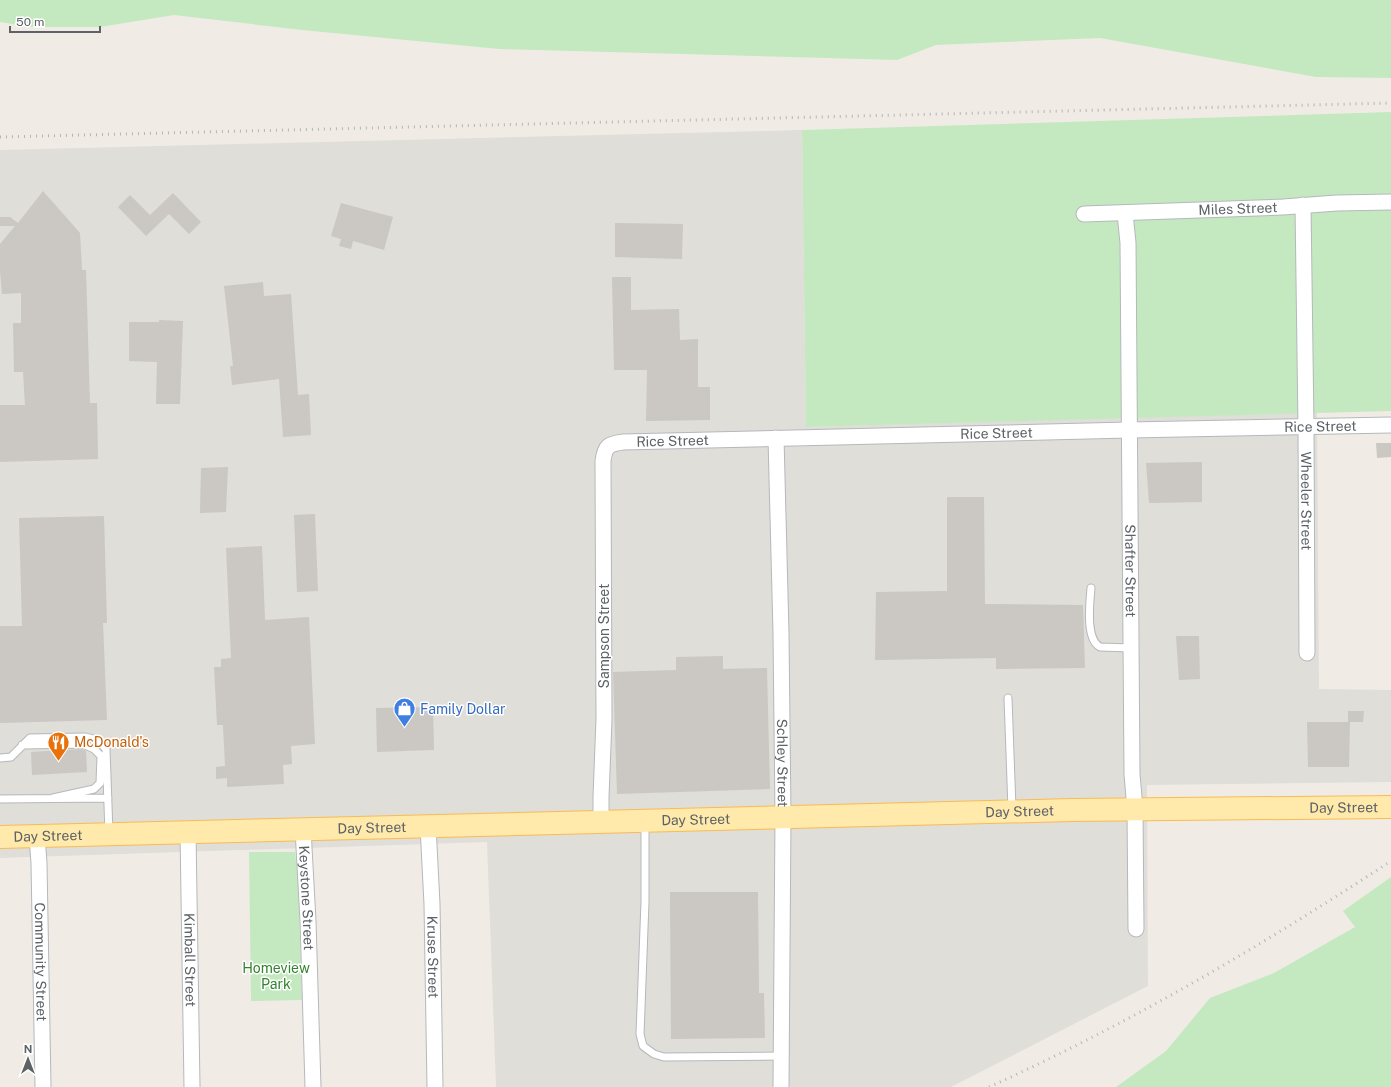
<svg xmlns="http://www.w3.org/2000/svg" width="1391" height="1087" viewBox="0 0 1391 1087" font-family="'Public Sans',sans-serif">
  <rect width="100%" height="100%" fill="#f0ece5"/>
  <path fill="#e0ded9" d="M 802,130 L 806,427 L 1317,412 L 1319,689 L 1391,690 L 1391,782 L 1147,785 L 1148,986 L 951,1087 L 496,1087 L 487,842 L 0,858 L 0,150 Z"/>
  <path fill="#c4e9c0" d="M 0,0 L 1391,0 L 1391,78 L 1316,77 L 1100,38 L 936,45 L 897,60 L 499,49 L 302,30 L 174,15 L 100,27 L 31,27 L 0,22 Z
    M 1391,112 L 1391,411 L 806,427 L 802,130 Z
    M 249,852 L 295,852 L 298,878 L 302,1000 L 251,1001 Z
    M 1391,877 L 1391,1087 L 1116,1087 L 1166,1051 L 1210,998 L 1274,973 L 1355,927 L 1343,911 Z"/>
  <path fill="#cbc7c2" d="M 43,191 L 80,233 L 82,270 L 86,270 L 90,403 L 97,403 L 98,459 L 0,462 L 0,405 L 25,405 L 23,372 L 14,372 L 13,323 L 21,323 L 21,293 L 2,294 L 0,271 L 0,244 L 15,226 L 0,226 L 0,217 L 10,217 L 18,223 Z
    M 173,193 L 201,222 L 189,234 L 169,214 L 146,236 L 118,207 L 130,195 L 150,215 Z
    M 341,203 L 393,217 L 384,250 L 353,241 L 351,249 L 339,246 L 341,239 L 331,236 Z
    M 615,223 L 683,224 L 682,259 L 615,257 Z
    M 612,277 L 631,277 L 631,310 L 679,309 L 680,340 L 698,339 L 698,387 L 710,387 L 710,420 L 646,421 L 647,370 L 614,370 Z
    M 263,282 L 264,296 L 291,294 L 298,395 L 309,394 L 311,435 L 283,437 L 279,379 L 232,385 L 230,366 L 233,366 L 224,286 Z
    M 159,320 L 183,321 L 180,404 L 156,404 L 157,362 L 129,361 L 129,322 L 159,322 Z
    M 1376,443 L 1391,443 L 1391,457 L 1377,458 Z
    M 1202,462 L 1202,502 L 1149,503 L 1146,463 Z
    M 228,467 L 226,512 L 200,513 L 201,468 Z
    M 947,497 L 984,497 L 985,604 L 1083,605 L 1085,668 L 996,669 L 996,658 L 875,660 L 876,592 L 947,591 Z
    M 315,514 L 318,591 L 297,592 L 294,515 Z
    M 104,516 L 107,623 L 103,623 L 107,720 L 0,723 L 0,626 L 22,626 L 19,518 Z
    M 262,546 L 265,620 L 309,617 L 315,744 L 291,746 L 292,764 L 283,765 L 284,784 L 227,787 L 227,778 L 216,779 L 216,767 L 225,766 L 223,725 L 217,725 L 214,667 L 221,667 L 221,659 L 231,658 L 226,548 Z
    M 1176,636 L 1199,636 L 1200,679 L 1179,680 Z
    M 723,656 L 723,669 L 767,668 L 770,789 L 617,794 L 613,672 L 676,670 L 676,657 Z
    M 433,707 L 434,750 L 377,752 L 376,708 Z
    M 1348,711 L 1364,711 L 1363,722 L 1348,722 Z
    M 1307,722 L 1350,722 L 1349,767 L 1308,767 Z
    M 82,749 L 86,751 L 87,772 L 32,775 L 31,752 Z
    M 670,892 L 758,892 L 759,993 L 764,993 L 765,1038 L 671,1039 Z"/>
  <g fill="none" stroke-linecap="round" stroke-linejoin="round">
    <defs>
      <path id="lane" d="M 1091,588 C 1090,602 1085,639 1100,647 L 1131,648
        M 1008,698 L 1012,809
        M 22,745 L 83,744 L 94,749 L 101,756 L 100,783 L 94,789 L 53,798
        M 0,758 L 11,757 L 30,738 L 85,737 L 97,740 L 106,749 L 109,833
        M 0,799 L 108,798
        M 645,824 L 645,902 L 640,1034 L 643,1046 L 654,1054 L 664,1057 L 781,1056"/>
      <g id="street">
        <path id="s1" d="M 1303,205 L 1306,427 L 1307,653"/>
        <path id="s2" d="M 1125,213 L 1128,243 L 1132,774 L 1135,809 L 1136,929"/>
        <path id="s3" d="M 1084,214 L 1283,207 L 1337,203 L 1391,202"/>
        <path id="s4" d="M 776,438 L 781,633 L 783,817 L 781,1087"/>
        <path id="s5" d="M 601,821 L 601,797 L 604,719 L 603,461 C 605,446 608,444 623,442 L 1129,430 L 1391,425"/>
        <path id="s6" d="M 428,826 L 432,904 L 435,1087"/>
        <path id="s7" d="M 303,829 L 308,921 L 313,1087"/>
        <path id="s8" d="M 188,832 L 192,1087"/>
        <path id="s9" d="M 37,836 L 39,863 L 43,1087"/>
      </g>
      <g id="primary">
        <path id="s10" d="M 0,837 L 1072,810 L 1391,807"/>
      </g>
    </defs>
    <use href="#lane" stroke="#b5b8bc" stroke-width="9"/>
    <use href="#street" stroke="#b5b8bc" stroke-width="17"/>
    <use href="#primary" stroke="#f9bb54" stroke-width="24"/>
    <use href="#lane" stroke="#fff" stroke-width="7"/>
    <use href="#street" stroke="#fff" stroke-width="15"/>
    <use href="#primary" stroke="#ffe9ab" stroke-width="22"/>
    <path stroke="#b4b5b6" stroke-width="3" stroke-dasharray="1 5" stroke-linecap="butt" d="M 0,137 L 1391,103
      M 989,1087 C 1129,1024 1263,945 1391,861"/>
  </g>
  <defs>
    <symbol id="shop-pin" viewBox="-11 -11 22 30"><path d="M0 17L-7.5 6A9.5 9.5 0 1 1 7.5 6Z" fill="#3f7fe0" stroke="#fff"/><path d="M-5-2.5h2.3a2.7 3.5 0 0 1 5.4 0H5L5.5 6h-11ZM-1.5-2.5h3a1.5 2.3 0 0 0-3 0Z" fill="#fff"/></symbol>
    <symbol id="restaurant-pin" viewBox="-11 -11 22 30"><path d="M0 17L-7.5 6A9.5 9.5 0 1 1 7.5 6Z" fill="#e8710a" stroke="#fff"/><path d="M-5-6h1v4h1v-4h1v4h1v-4h1v5L-1.5 .5V6h-2V.5L-5-1ZM5-6V6H3V1.5H1.5Q1.5-4 5-6Z" fill="#fff"/></symbol>
  </defs>
  <g fill-rule="evenodd">
    <use href="#shop-pin" x="392" y="696" width="25" height="34"/>
    <use href="#restaurant-pin" x="46" y="730" width="25" height="34"/>
  </g>
  <g text-anchor="middle" dominant-baseline="central" stroke-width="3" stroke-linejoin="round" paint-order="stroke">
    <g font-size="14" fill="#5c6266" stroke="#fff">
      <text stroke="none"><textPath href="#s3" startOffset="154">Miles Street</textPath></text>
      <text stroke="none"><textPath href="#s5" startOffset="1089">Rice Street</textPath></text>
      <text stroke="none"><textPath href="#s5" startOffset="765">Rice Street</textPath></text>
      <text stroke="none"><textPath href="#s5" startOffset="441">Rice Street</textPath></text>
      <text stroke="none"><textPath href="#s1" startOffset="296">Wheeler Street</textPath></text>
      <text stroke="none"><textPath href="#s2" startOffset="358">Shafter Street</textPath></text>
      <text transform="translate(604 636) rotate(-90)">Sampson Street</text>
      <text stroke="none"><textPath href="#s4" startOffset="325">Schley Street</textPath></text>
      <text stroke="none"><textPath href="#s10" startOffset="1344">Day Street</textPath></text>
      <text stroke="none"><textPath href="#s10" startOffset="1020">Day Street</textPath></text>
      <text stroke="none"><textPath href="#s10" startOffset="696">Day Street</textPath></text>
      <text stroke="none"><textPath href="#s10" startOffset="372">Day Street</textPath></text>
      <text stroke="none"><textPath href="#s10" startOffset="48">Day Street</textPath></text>
      <text stroke="none"><textPath href="#s7" startOffset="69">Keystone Street</textPath></text>
      <text stroke="none"><textPath href="#s6" startOffset="131">Kruse Street</textPath></text>
      <text stroke="none"><textPath href="#s8" startOffset="128">Kimball Street</textPath></text>
      <text stroke="none"><textPath href="#s9" startOffset="126">Community Street</textPath></text>
    </g>
    <g font-size="14" fill="#366cbe" stroke="#fff" text-anchor="start">
      <text x="420" y="709">Family Dollar</text>
    </g>
    <g font-size="14" fill="#c56008" stroke="#fff" text-anchor="start">
      <text x="74" y="742">McDonald's</text>
    </g>
    <g font-size="14" fill="#33822f" stroke="#fff">
      <text x="276" y="968">Homeview<tspan x="276" dy="16">Park</tspan></text>
    </g>
  </g>
  <g transform="translate(28 1059)" stroke="#ffffff" stroke-width="3" paint-order="stroke">
  <path d="M0-3L7 15L0 10L-7 15Z" fill="#5c6266"/>
  <text y="-6" font-size="11" font-weight="bold" text-anchor="middle" fill="#5c6266">N</text>
  </g>
  <path d="M10 26v6h90v-6" fill="none" stroke="#5c6266" stroke-width="2"/>
  <text x="16" y="26" font-size="12" fill="#5c6266" stroke="#ffffff" stroke-width="3" paint-order="stroke">50 m</text>
</svg>
